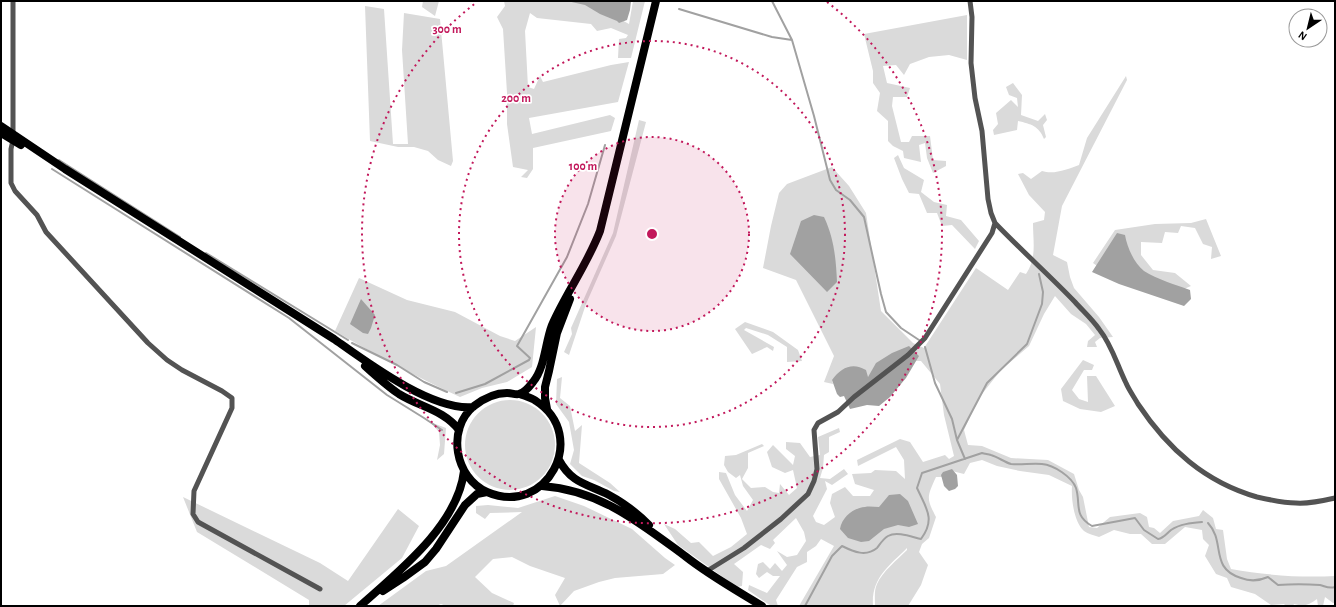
<svg xmlns="http://www.w3.org/2000/svg" width="1336" height="607" viewBox="0 0 1336 607" font-family="'Alegreya Sans',sans-serif">
  <rect width="100%" height="100%" fill="#fff"/>
  <path fill="#dadada" d="M 423,1 L 439,1 L 435,16 L 422,7 Z
    M 504,1 L 579,1 L 593,4 L 629,24 L 633,1 L 645,1 L 631,58 L 618,58 L 619,39 L 626,38 L 628,35 L 611,28 L 597,31 L 591,24 L 537,18 L 530,13 L 525,31 L 528,87 L 534,89 L 540,76 L 543,82 L 611,65 L 629,62 L 618,102 L 529,118 L 532,134 L 610,115 L 615,118 L 611,131 L 533,148 L 533,169 L 527,178 L 521,177 L 528,170 L 513,167 L 507,124 L 507,93 L 503,29 L 497,17 L 505,6 Z
    M 365,6 L 384,9 L 393,144 L 408,144 L 402,50 L 404,13 L 440,19 L 453,161 L 451,166 L 438,160 L 428,151 L 414,147 L 398,147 L 370,141 Z
    M 967,15 L 967,60 L 949,55 L 929,57 L 910,64 L 904,75 L 896,65 L 883,66 L 887,83 L 910,88 L 907,97 L 893,97 L 892,106 L 901,142 L 909,142 L 912,136 L 930,136 L 933,160 L 946,161 L 946,166 L 933,173 L 927,158 L 925,143 L 919,145 L 921,162 L 904,158 L 903,151 L 893,146 L 888,141 L 888,121 L 877,111 L 880,93 L 873,83 L 873,71 L 864,34 Z
    M 1126,76 L 1127,80 L 1062,206 L 1053,255 L 1067,262 L 1070,277 L 1074,288 L 1099,317 L 1113,337 L 1100,338 L 1095,342 L 1097,347 L 1087,347 L 1088,341 L 1095,335 L 1086,324 L 1071,314 L 1055,296 L 1044,314 L 1029,346 L 1001,370 L 978,399 L 964,430 L 968,445 L 982,446 L 1011,458 L 1048,460 L 1074,474 L 1079,490 L 1083,497 L 1089,527 L 1097,528 L 1110,517 L 1140,513 L 1147,517 L 1149,527 L 1154,528 L 1160,533 L 1173,521 L 1199,516 L 1203,510 L 1213,518 L 1216,529 L 1223,530 L 1227,559 L 1231,569 C 1265,575 1301,578 1335,576 L 1335,603 L 1333,603 L 1325,597 L 1323,606 L 1318,606 L 1317,599 C 1309,605 1304,607 1294,604 L 1293,606 L 1286,606 L 1284,604 L 1271,605 L 1255,594 L 1231,587 L 1227,578 L 1216,574 L 1205,556 L 1209,545 L 1203,539 L 1202,530 L 1185,527 L 1165,544 L 1152,544 L 1141,534 L 1130,534 L 1114,530 L 1099,537 C 1094,535 1088,534 1084,531 C 1074,522 1071,499 1072,486 L 1049,475 L 1020,471 L 997,466 L 982,460 L 970,463 L 964,474 L 952,471 L 948,477 L 936,477 C 927,497 926,498 936,517 L 929,538 L 922,544 L 919,552 L 928,565 L 921,585 L 908,606 L 875,606 C 875,599 874,590 877,584 C 882,572 898,559 907,550 L 907,548 C 889,566 871,578 873,606 L 799,606 L 834,546 L 821,539 L 816,546 L 807,552 L 807,562 L 797,567 L 776,600 L 778,606 L 771,606 L 748,590 L 749,585 L 767,593 L 780,576 L 773,576 L 767,572 L 759,578 L 756,574 L 758,564 L 763,562 L 770,569 L 775,563 L 782,571 L 787,565 L 777,551 L 787,557 L 797,555 L 806,541 L 804,532 L 796,518 L 773,540 L 775,543 L 770,549 L 761,545 L 734,564 L 743,572 L 742,586 L 737,587 L 678,545 L 664,524 L 675,529 L 691,543 L 699,542 L 713,556 L 731,547 L 747,534 L 741,518 L 719,479 L 719,472 L 726,473 L 735,495 L 747,511 L 753,500 L 743,486 L 740,475 L 736,478 L 728,472 L 724,465 L 725,456 L 736,455 L 762,444 L 764,446 L 748,453 L 748,468 L 742,479 L 751,488 L 765,487 L 773,492 L 779,493 L 780,484 L 789,495 L 797,488 L 793,470 L 785,473 L 772,467 L 767,452 L 773,445 L 793,465 L 795,456 L 786,449 L 786,442 L 800,443 L 810,457 L 820,455 L 818,437 L 839,428 L 840,432 L 829,437 L 829,452 L 824,455 L 823,468 L 820,478 L 830,479 L 844,469 L 848,474 L 832,485 L 825,481 L 827,489 L 813,516 L 816,522 L 824,525 L 835,517 L 830,503 L 832,494 L 845,487 L 853,496 L 870,496 L 874,490 L 855,484 L 852,474 L 871,473 L 875,470 L 896,471 L 905,479 L 904,460 L 896,447 L 858,466 L 857,460 L 900,439 L 910,442 L 923,462 L 945,455 L 949,459 L 954,456 L 944,415 L 940,384 L 921,361 L 889,360 L 867,378 L 832,380 L 833,384 L 824,382 L 834,356 L 796,280 L 763,268 L 771,226 L 779,193 L 787,184 L 832,167 L 849,186 L 866,213 L 881,311 L 913,343 L 924,348 L 976,268 L 1008,290 L 1020,272 L 1026,274 C 1037,258 1033,242 1033,223 L 1044,220 L 1045,212 L 1029,195 L 1018,174 L 1023,173 L 1031,179 L 1042,171 C 1054,175 1068,169 1079,165 L 1087,138 Z
    M 1013,83 L 1022,95 L 1021,115 L 1038,121 L 1045,114 L 1047,120 L 1043,125 L 1046,137 L 1044,139 C 1039,126 1031,124 1018,121 L 1017,130 L 994,135 L 993,130 L 998,124 L 996,113 L 1011,100 L 1018,107 L 1017,98 L 1009,95 L 1006,87 Z
    M 639,120 L 646,122 L 616,236 L 586,304 L 569,355 L 564,352 L 572,334 L 571,328 L 613,233 Z
    M 898,155 L 904,168 L 924,180 L 921,192 L 934,202 L 947,205 L 946,216 L 961,220 L 979,241 L 975,249 L 952,225 L 942,226 L 937,213 L 927,213 L 919,194 L 909,193 L 902,179 L 894,158 Z
    M 1206,219 L 1221,256 L 1211,259 L 1212,247 L 1203,244 L 1195,228 L 1181,226 L 1178,233 L 1165,232 L 1162,243 L 1141,242 L 1141,255 L 1153,270 L 1175,273 L 1191,286 L 1177,292 L 1100,268 L 1093,263 L 1115,230 L 1155,224 L 1191,223 Z
    M 359,278 L 407,300 L 455,312 L 500,336 L 515,341 L 536,327 L 532,367 L 507,382 L 482,388 L 460,397 C 417,377 376,355 335,331 Z
    M 745,322 L 773,332 L 798,350 L 802,361 L 787,362 L 787,347 L 768,335 L 746,328 L 744,330 L 774,347 L 773,351 L 767,347 L 752,354 L 735,329 Z
    M 1083,360 L 1094,365 L 1092,370 L 1084,370 L 1072,390 L 1079,399 L 1088,402 L 1087,376 L 1096,376 L 1115,406 L 1101,412 L 1080,409 L 1063,401 L 1061,389 Z
    M 562,377 L 560,398 L 570,406 L 575,431 L 582,425 L 579,463 L 610,483 L 620,492 L 614,491 L 594,480 L 582,476 L 570,464 L 574,450 L 569,422 L 556,404 L 557,379 Z
    M465 445a45 45 0 1 1 90 0a45 45 0 1 1-90 0Z
    M 430,422 L 446,428 L 444,454 L 437,460 L 440,445 L 439,432 Z
    M 555,496 L 584,506 L 632,529 L 665,558 L 675,565 L 663,574 L 615,578 L 599,582 L 574,591 L 560,606 L 555,595 L 565,578 L 530,566 L 512,557 L 493,559 L 475,577 L 492,593 L 514,603 L 513,606 L 446,606 L 441,604 L 436,606 L 378,606 L 426,571 L 446,566 L 505,524 L 522,512 L 490,513 L 485,519 L 476,513 L 476,506 L 488,505 L 518,508 Z
    M 183,497 L 320,563 L 348,581 L 398,509 L 419,526 L 402,558 L 344,606 L 309,606 L 309,600 L 197,532 Z"/>
  <path fill="#a1a1a1" d="M 567,1 L 631,1 L 630,10 L 627,20 L 619,23 L 617,21 L 600,14 L 585,5 Z
    M 814,215 L 824,217 C 834,238 836,259 837,282 L 827,292 L 790,254 L 801,221 Z
    M 1117,233 L 1125,235 C 1127,247 1134,263 1144,271 C 1157,279 1176,285 1190,290 L 1191,299 L 1184,306 L 1119,284 L 1092,272 Z
    M 361,299 L 375,315 L 371,328 L 368,334 L 363,333 L 350,324 Z
    M 909,346 L 919,356 L 906,378 L 890,397 L 879,406 L 867,405 L 850,409 L 844,396 L 840,397 L 837,394 L 832,380 C 841,367 853,362 866,370 L 868,377 L 876,363 L 892,353 Z
    M 952,469 L 957,475 L 958,486 L 955,489 L 949,491 L 944,486 L 941,475 L 943,472 Z
    M 900,494 L 908,501 L 918,524 L 909,527 L 898,525 L 884,529 L 869,541 L 861,542 L 848,538 L 840,529 C 842,517 853,508 865,507 C 869,506 874,507 879,507 L 889,495 Z"/>
  <g fill="none" stroke-linecap="round" stroke-linejoin="round">
    <path stroke="#a1a1a1" stroke-width="2" d="M 772,1 L 792,40
      M 679,9 L 772,37 L 792,40 L 814,116 L 830,180 L 836,190 L 850,200 L 864,217 L 881,294 L 886,312 L 901,328 L 919,340
      M 59,160 L 180,237
      M 52,169 L 289,318 L 387,395 L 424,418 L 442,430
      M 206,253 L 348,340
      M 352,343 L 397,365 L 424,382 L 447,392
      M 925,347 L 935,383 L 952,419 L 957,440
      M 456,393 L 485,384 L 529,360 L 530,358 L 517,346 L 567,257 L 588,204 L 605,145
      M 965,459 L 957,440 L 987,383 L 1027,344 L 1042,304 L 1043,292 L 1039,274
      M 1208,523 C 1226,542 1209,568 1241,578 C 1251,582 1259,581 1268,577 L 1278,585 C 1292,584 1305,584 1320,585 C 1325,586 1328,589 1335,587
      M 805,606 L 832,556 L 842,546 C 854,552 866,557 877,548 C 880,544 883,539 888,536 C 897,531 912,537 921,539 C 936,519 926,508 917,488 L 922,473 L 982,453 C 985,454 988,454 991,455 C 998,457 1004,462 1011,464 C 1021,465 1032,463 1042,464 C 1054,465 1072,477 1076,488 C 1081,504 1073,515 1092,526 L 1135,518 L 1144,530 L 1158,539 C 1164,538 1166,534 1171,530 C 1180,524 1191,523 1202,522"/>
    <path stroke="#535353" stroke-width="5" d="M 13,1 L 13,140 L 11,149 L 11,183 L 15,191 L 37,215 L 46,232 L 148,343 L 167,360 L 182,370 L 222,391 L 232,398 L 232,408 L 194,491 L 193,514 L 198,522 L 320,589
      M 995,223 C 1021,250 1049,275 1075,302 C 1083,311 1092,319 1099,329 C 1112,345 1117,365 1126,383 C 1129,390 1134,397 1138,404 C 1168,449 1205,482 1257,497 C 1270,500 1283,503 1296,503 C 1309,504 1322,501 1335,498
      M 707,571 L 744,548 L 781,519 L 808,494 L 814,481 L 817,469 L 814,430 L 818,423 L 838,412 L 854,397 L 908,355 L 925,338 L 992,233 L 995,223 L 991,213 L 988,199 L 982,131 L 975,98 L 971,63 L 972,17 L 970,1"/>
    <path stroke="#000" stroke-width="8" d="M 1,126 L 65,169 L 334,339 C 368,363 432,411 473,407
      M 1,133 L 21,145
      M 365,366 C 376,376 387,386 399,394 C 420,407 444,410 459,430
      M 520,394 C 525,396 532,398 536,401 C 590,436 546,518 487,492 C 455,478 446,429 474,406 C 483,399 495,393 507,393 C 511,393 516,395 519,394 C 524,393 530,386 533,382 C 545,368 545,343 552,325 C 566,293 587,265 600,231 L 656,1
      M 547,409 L 545,398 L 545,387 L 549,371 L 557,333 L 570,299
      M 559,460 C 572,484 588,484 609,495 C 624,503 637,513 649,525
      M 542,486 C 600,490 640,523 685,556 C 709,575 736,590 762,606
      M 383,591 L 403,578 L 425,562 L 436,549 L 465,505 L 477,494 L 487,492
      M 360,606 C 398,572 458,525 464,471"/>
  </g>
  <circle cx="652" cy="234" r="97" fill="#c2185b" fill-opacity=".12"/>
  <g fill="none" stroke="#c2185b" stroke-width="2" stroke-dasharray="2 4">
    <circle cx="652" cy="234" r="97"/>
    <circle cx="652" cy="234" r="193"/>
    <path d="M827 2A290 290 0 1 1 477 2"/>
  </g>
  <circle cx="652" cy="234" r="6" fill="#c2185b" stroke="#fff" stroke-width="2"/>
  <g font-size="12" text-anchor="middle" font-weight="bold" fill="#c2185b" stroke="#fff" stroke-width="3.5" stroke-linejoin="round" paint-order="stroke">
    <text x="447" y="33">300 m</text>
    <text x="516" y="102">200 m</text>
    <text x="583" y="170">100 m</text>
  </g>
  <rect width="1336" height="607" fill="none" stroke="#000000" stroke-width="4"/>
  <g transform="translate(1308 28) rotate(215)"><circle r="19" fill="#ffffff" stroke="#999999"/>
  <path d="M0-3L7 15L0 10L-7 15Z" fill="#000000"/>
  <text y="-6" font-size="11" font-weight="bold" text-anchor="middle" fill="#000000">N</text>
  </g>
</svg>
